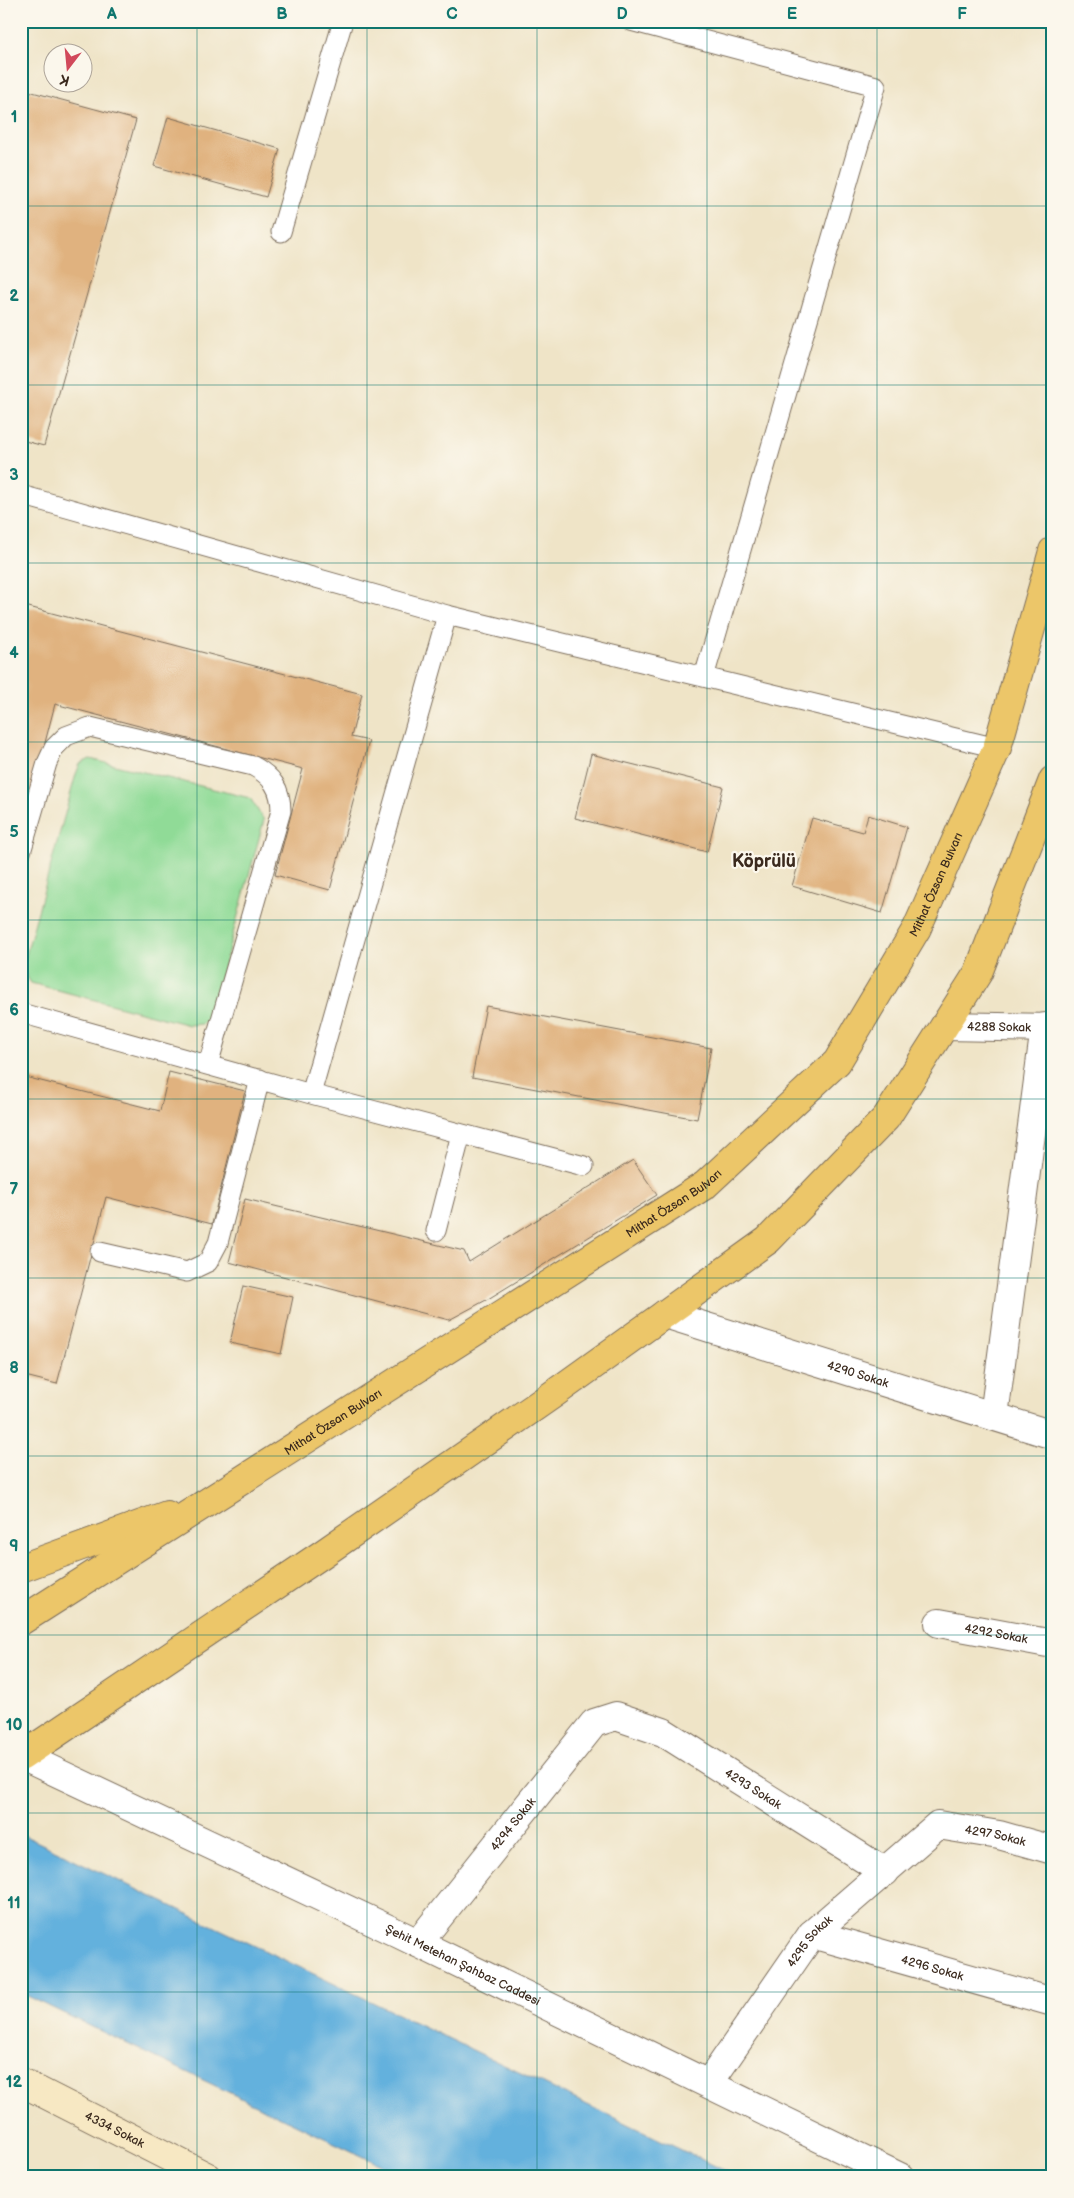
<svg xmlns="http://www.w3.org/2000/svg" width="1074" height="2198" viewBox="0 0 1074 2198" font-family="'Balsamiq Sans',sans-serif">
  <rect width="100%" height="100%" fill="#fbf7ec"/>
  <filter id="ink" filterUnits="userSpaceOnUse"><feTurbulence type="fractalNoise" baseFrequency=".02" numOctaves="2"/><feDisplacementMap in="SourceGraphic" scale="10" xChannelSelector="R" yChannelSelector="G"/><feConvolveMatrix kernelMatrix="1 2 1 2 8 2 1 2 1" color-interpolation-filters="sRGB"/></filter>
  <filter id="wash" filterUnits="userSpaceOnUse"><feTurbulence type="fractalNoise" baseFrequency=".0096" numOctaves="4" result="noise"/><feDisplacementMap in="SourceGraphic" scale="20" xChannelSelector="R" yChannelSelector="G"/><feGaussianBlur stdDeviation="1.12" result="paint"/><feColorMatrix in="noise" values="0 0 0 0 0 0 0 0 0 0 0 0 0 0 0 0 0 1.4 0 .05"/><feComposite in="paint" operator="in"/></filter>
  <g filter="url(#wash)">
    <rect width="100%" height="100%" fill="#efe4c7"/>
    <path fill="#90db97" stroke="#66825a" d="M 90,759 L 250,798 L 264,820 L 210,1018 L 202,1024 L 189,1025 L 31,983 L 22,969 L 76,774 L 80,764 Z"/>
    <path fill="#64b1dd" stroke="#506e7e" d="M 21,1834 L 738,2177 L 406,2177 L 21,1993 Z"/>
    <g id="blocks">
      <path fill="#e0b27f" d="M 21,89 L 136,120 L 44,446 L 21,440 Z
        M 168,117 L 280,149 L 266,197 L 154,166 Z
        M 21,605 L 362,694 L 351,737 L 369,741 L 330,890 L 275,875 L 303,769 L 55,704 L 27,812 L 21,810 Z
        M 591,754 L 723,787 L 707,852 L 575,818 Z
        M 868,815 L 907,827 L 882,913 L 792,886 L 812,818 L 863,832 Z
        M 486,1006 L 711,1048 L 697,1119 L 472,1077 Z
        M 169,1072 L 245,1091 L 212,1224 L 106,1197 L 57,1384 L 21,1375 L 21,1076 L 160,1111 Z
        M 633,1160 L 657,1195 L 488,1299 L 449,1320 L 229,1262 L 245,1199 L 464,1251 L 469,1262 Z
        M 243,1286 L 293,1297 L 281,1354 L 230,1343 Z"/>
    </g>
  </g>
  <g filter="url(#ink)">
    <use href="#blocks" fill-opacity="0" stroke="#7a6b59" stroke-width="1"/>
    <g fill="none" stroke-linecap="round" stroke-linejoin="round">
      <defs>
        <path id="service" d="M 631,21 L 876,86 L 704,677
          M 281,232 L 343,21
          M 21,495 L 447,615 L 997,748
          M 21,852 L 47,763 L 54,748 L 66,736 L 90,727 L 253,766 C 272,776 281,789 281,811 L 208,1065
          M 21,1013 L 311,1094 L 584,1166
          M 311,1094 L 447,615
          M 436,1231 L 461,1134
          M 100,1252 L 187,1272 L 208,1262 L 218,1243 L 260,1079"/>
        <g id="minor">
          <path id="s1" d="M 945,1026 L 1053,1028"/>
          <path id="s2" d="M 665,1314 L 1053,1435"/>
          <path d="M 994,1416 L 1045,1027"/>
          <path id="s3" d="M 939,1623 L 1053,1644"/>
          <path id="s4" d="M 22,1756 L 397,1933 L 900,2177"/>
          <path id="s5" d="M 812,1934 L 1053,2002"/>
          <path id="s6" d="M 418,1943 L 594,1723 L 616,1716 L 663,1732 L 885,1872"/>
          <path id="s7" d="M 709,2083 L 812,1934 L 938,1825 L 999,1835 L 1053,1850"/>
        </g>
        <g id="secondary">
          <path id="s8" d="M 21,2082 L 208,2177"/>
        </g>
        <g id="primary">
          <path d="M 21,1568 L 167,1515"/>
          <path id="s9" d="M 21,1621 L 705,1185 L 837,1062 L 917,928 L 997,748 L 1053,551"/>
          <path d="M 21,1757 L 321,1555 L 552,1395 L 768,1240 L 886,1118 L 978,973 L 1053,780"/>
        </g>
      </defs>
      <use href="#service" stroke="#7a6b59" stroke-width="21"/>
      <use href="#minor" stroke="#7a6b59" stroke-width="30"/>
      <use href="#secondary" stroke="#7a6b59" stroke-width="30"/>
      <use href="#primary" stroke="#7a6b59" stroke-width="30"/>
      <use href="#service" stroke="#fff" stroke-width="19"/>
      <use href="#minor" stroke="#fff" stroke-width="28"/>
      <use href="#secondary" stroke="#f7e8c3" stroke-width="28"/>
      <use href="#primary" stroke="#ecc669" stroke-width="28"/>
    </g>
  </g>
  <path fill="none" stroke="#0f766e" stroke-width="1" stroke-opacity="0.55" d="M 197,21 L 197,2177M 367,21 L 367,2177M 537,21 L 537,2177M 707,21 L 707,2177M 877,21 L 877,2177M 21,206 L 1053,206M 21,385 L 1053,385M 21,563 L 1053,563M 21,742 L 1053,742M 21,920 L 1053,920M 21,1099 L 1053,1099M 21,1278 L 1053,1278M 21,1456 L 1053,1456M 21,1635 L 1053,1635M 21,1813 L 1053,1813M 21,1992 L 1053,1992"/>
  <g text-anchor="middle" dominant-baseline="central" stroke-width="4.5" stroke-linejoin="round" paint-order="stroke">
    <g font-size="12" fill="#3b2a1e" stroke="#fbf7ec">
      <text stroke="none"><textPath href="#s9" startOffset="1195">Mithat Özsan Bulvarı</textPath></text>
      <text stroke="none"><textPath href="#s1" startOffset="54">4288 Sokak</textPath></text>
      <text stroke="none"><textPath href="#s9" startOffset="775">Mithat Özsan Bulvarı</textPath></text>
      <text stroke="none"><textPath href="#s2" startOffset="202">4290 Sokak</textPath></text>
      <text stroke="none"><textPath href="#s9" startOffset="370">Mithat Özsan Bulvarı</textPath></text>
      <text stroke="none"><textPath href="#s3" startOffset="58">4292 Sokak</textPath></text>
      <text stroke="none"><textPath href="#s6" startOffset="461">4293 Sokak</textPath></text>
      <text stroke="none"><textPath href="#s6" startOffset="152">4294 Sokak</textPath></text>
      <text stroke="none"><textPath href="#s7" startOffset="406">4297 Sokak</textPath></text>
      <text stroke="none"><textPath href="#s7" startOffset="174">4295 Sokak</textPath></text>
      <text stroke="none"><textPath href="#s4" startOffset="488">Şehit Metehan Şahbaz Caddesi</textPath></text>
      <text stroke="none"><textPath href="#s5" startOffset="125">4296 Sokak</textPath></text>
      <text stroke="none"><textPath href="#s8" startOffset="105">4334 Sokak</textPath></text>
    </g>
    <g font-size="18" font-weight="bold" fill="#3b2a1e" stroke="#fbf7ec">
      <text x="764" y="861">Köprülü</text>
    </g>
  </g>
  <rect width="1074" height="2198" fill="none" stroke="#fbf7ec" stroke-width="55"/>
  <g transform="translate(68 68) rotate(196)"><circle r="24" fill="#fbf7ec" stroke="#aea59a"/>
  <path d="M0-4L9 19L0 12L-9 19Z" fill="#d1495b"/>
  <text y="-8" font-size="14" font-weight="bold" text-anchor="middle" fill="#3b2a1e">K</text>
  </g>
  <rect x="28" y="28" width="1018" height="2142" fill="none" stroke="#0f766e" stroke-width="2"/>
  <g font-size="16" text-anchor="middle" font-weight="bold" fill="#0f766e">
    <text x="112" y="19">A</text>
    <text x="282" y="19">B</text>
    <text x="452" y="19">C</text>
    <text x="622" y="19">D</text>
    <text x="792" y="19">E</text>
    <text x="962" y="19">F</text>
    <text x="14" y="122">1</text>
    <text x="14" y="301">2</text>
    <text x="14" y="480">3</text>
    <text x="14" y="658">4</text>
    <text x="14" y="837">5</text>
    <text x="14" y="1015">6</text>
    <text x="14" y="1194">7</text>
    <text x="14" y="1373">8</text>
    <text x="14" y="1551">9</text>
    <text x="14" y="1730">10</text>
    <text x="14" y="1908">11</text>
    <text x="14" y="2087">12</text>
  </g>
</svg>
